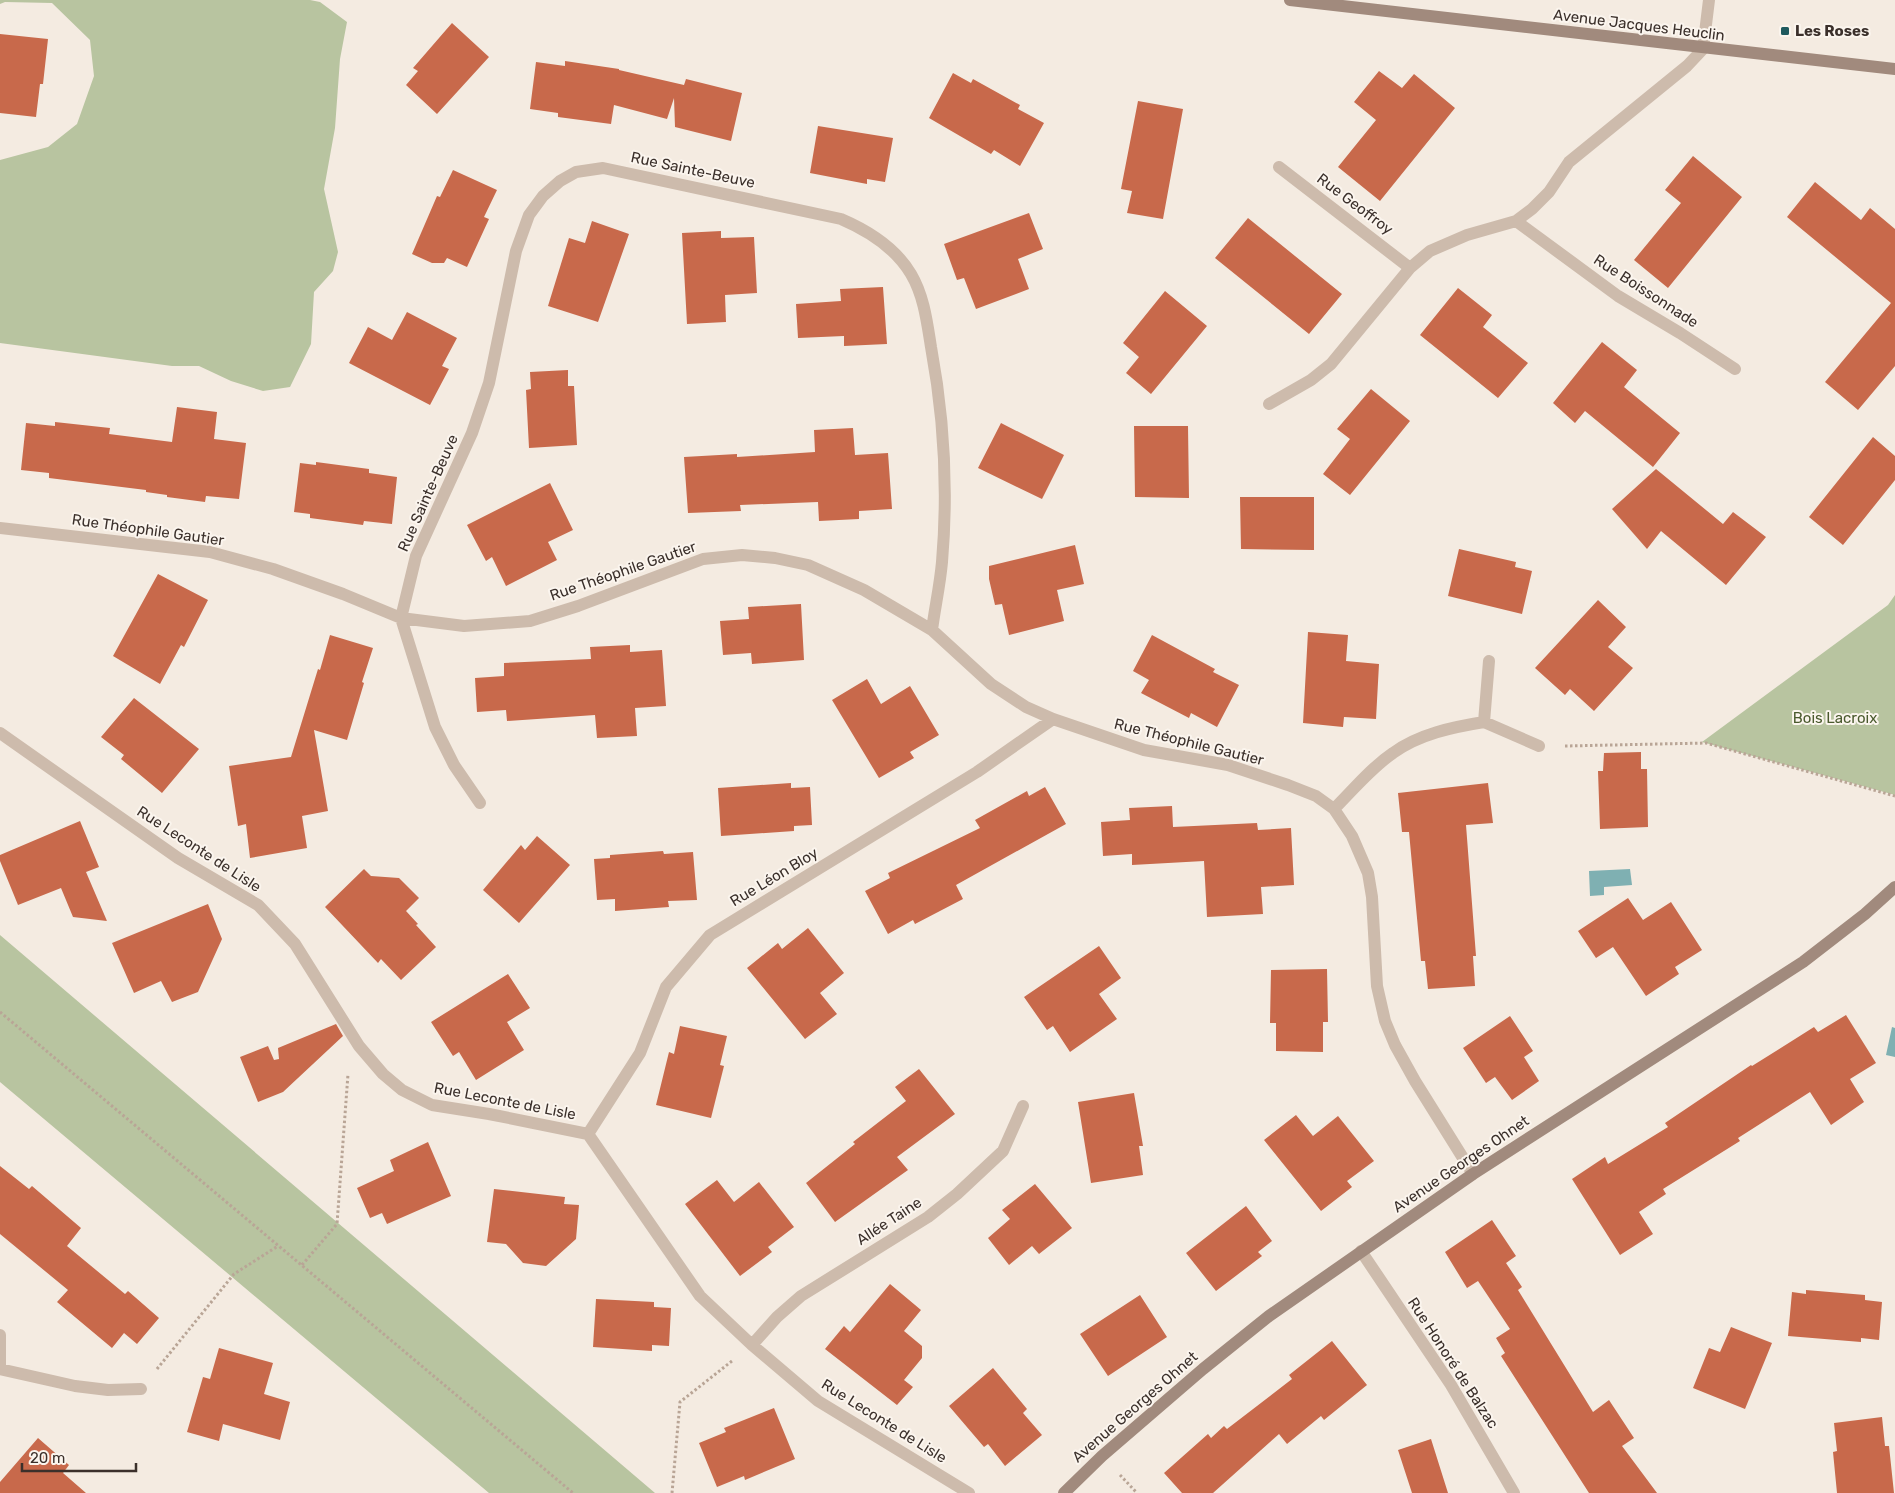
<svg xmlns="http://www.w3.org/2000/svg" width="1895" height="1493" viewBox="0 0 1895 1493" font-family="Rubik,sans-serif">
  <rect width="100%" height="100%" fill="#f4ebe1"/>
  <path fill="#b8c4a0" d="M 0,0 L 310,0 L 320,2 L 347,22 L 340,59 L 335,128 L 324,189 L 338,252 L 333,271 L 314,292 L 311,344 L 290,387 L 263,391 L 231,381 L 199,366 L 172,366 L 0,343 L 0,160 L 48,147 L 77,124 L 94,76 L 90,40 L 52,3 L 5,2 L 0,4 Z
    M 1895,595 L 1895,795 L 1702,742 L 1888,605 Z
    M 0,935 L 655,1493 L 489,1493 L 0,1082 Z"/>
  <path fill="#7fb0b2" d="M 1630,869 L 1632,885 L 1604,887 L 1604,895 L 1590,896 L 1589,871 Z
    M 1892,1027 L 1895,1028 L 1895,1057 L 1886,1055 Z"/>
  <path fill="#c8694b" d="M 452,23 L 489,57 L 437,114 L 406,85 L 418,71 L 413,68 Z
    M 0,34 L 48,39 L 43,84 L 40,84 L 36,117 L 0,113 Z
    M 565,61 L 619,69 L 619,70 L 684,85 L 686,79 L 742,93 L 731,141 L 675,127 L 674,98 L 667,119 L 614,105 L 611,124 L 558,117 L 558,113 L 530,109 L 536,62 L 565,66 Z
    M 1379,71 L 1402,88 L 1414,74 L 1455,108 L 1380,201 L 1338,167 L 1376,120 L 1354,102 Z
    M 953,73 L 971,83 L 973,79 L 1020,105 L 1018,109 L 1044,123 L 1020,166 L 994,150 L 991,154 L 929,118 Z
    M 1138,101 L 1183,109 L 1163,219 L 1127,213 L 1132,191 L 1121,189 Z
    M 818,126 L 893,138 L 885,182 L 867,179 L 867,184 L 810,173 Z
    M 1693,156 L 1742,197 L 1668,288 L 1634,260 L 1681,203 L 1665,190 Z
    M 453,170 L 497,190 L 484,217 L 489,219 L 467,267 L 447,258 L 444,263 L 432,263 L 412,254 L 437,196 L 440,197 Z
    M 1815,182 L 1861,220 L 1870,208 L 1895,229 L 1895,366 L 1858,410 L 1825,382 L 1891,303 L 1787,217 Z
    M 1029,213 L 1043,249 L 1018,259 L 1029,289 L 976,309 L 964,278 L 957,280 L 944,244 Z
    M 1248,218 L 1342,294 L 1309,334 L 1215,258 Z
    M 592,221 L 629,234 L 598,322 L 548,306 L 569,238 L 585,243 Z
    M 721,231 L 721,238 L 754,237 L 757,293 L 725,295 L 726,322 L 687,324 L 682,233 Z
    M 883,287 L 887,344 L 844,346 L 844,336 L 798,338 L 796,304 L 841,301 L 840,289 Z
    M 1458,288 L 1492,315 L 1483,327 L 1528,363 L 1498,398 L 1420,335 Z
    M 1165,291 L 1207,326 L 1151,394 L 1126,373 L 1139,357 L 1123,343 Z
    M 407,312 L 457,338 L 442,366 L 449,369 L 430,405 L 349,363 L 368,327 L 392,340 Z
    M 1602,342 L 1637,370 L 1624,387 L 1680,433 L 1653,467 L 1585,411 L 1575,423 L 1553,403 Z
    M 568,370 L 568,386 L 574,386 L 577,445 L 529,448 L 526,390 L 531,389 L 530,372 Z
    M 1371,389 L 1410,421 L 1350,495 L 1323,474 L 1350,439 L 1337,429 Z
    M 177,407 L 217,412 L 214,439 L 246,443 L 239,499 L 206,496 L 205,502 L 167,497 L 167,495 L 146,492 L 146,490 L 49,478 L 49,473 L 21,470 L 26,423 L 55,426 L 55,422 L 110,428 L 109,434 L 172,442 Z
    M 1001,423 L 1064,455 L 1042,499 L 978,468 Z
    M 1134,426 L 1188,426 L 1189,498 L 1135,497 Z
    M 853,428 L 855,455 L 888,453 L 892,509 L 859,511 L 859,519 L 819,521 L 818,502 L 740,505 L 741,511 L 688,513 L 684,457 L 737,454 L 737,457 L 815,452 L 814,430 Z
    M 1873,437 L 1895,456 L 1895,480 L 1843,545 L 1809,517 Z
    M 316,462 L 369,469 L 369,473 L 397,477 L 392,524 L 364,521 L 363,525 L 310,518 L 310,514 L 294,512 L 300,463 L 316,465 Z
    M 1656,469 L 1723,524 L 1733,512 L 1766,537 L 1726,585 L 1661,531 L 1647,549 L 1612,509 Z
    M 550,483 L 573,530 L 548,542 L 557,560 L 506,586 L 492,557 L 486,561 L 467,525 Z
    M 1240,497 L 1314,497 L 1314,550 L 1241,549 Z
    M 1075,545 L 1084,584 L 1057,590 L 1064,621 L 1009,635 L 1002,604 L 995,605 L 989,579 L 989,566 Z
    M 1459,549 L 1516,562 L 1515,567 L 1532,571 L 1522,614 L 1448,596 Z
    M 158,574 L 208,600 L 184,647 L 181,645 L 160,684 L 113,656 Z
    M 1598,600 L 1626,627 L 1608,647 L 1633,668 L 1594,711 L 1570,689 L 1565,695 L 1535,668 Z
    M 801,604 L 804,660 L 752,664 L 751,653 L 723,655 L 720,621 L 749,619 L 748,607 Z
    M 1308,632 L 1348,635 L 1346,661 L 1379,664 L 1376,719 L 1344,717 L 1343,727 L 1303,723 Z
    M 330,635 L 373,648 L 362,682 L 364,683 L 347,740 L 314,730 L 328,811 L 302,816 L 307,848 L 250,858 L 246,824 L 238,826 L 229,766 L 291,757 L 318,669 L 320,670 Z
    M 1152,635 L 1215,669 L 1213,672 L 1239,685 L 1217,727 L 1191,713 L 1189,718 L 1141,693 L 1149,680 L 1133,671 Z
    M 630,645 L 630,652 L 662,650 L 666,706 L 635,708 L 637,736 L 597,738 L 595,715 L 507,721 L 506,710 L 477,712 L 475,678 L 504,676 L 504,663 L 591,659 L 590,647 Z
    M 867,679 L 881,704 L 910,686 L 939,735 L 910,752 L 914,758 L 879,778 L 832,700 Z
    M 134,698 L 199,749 L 162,793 L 121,759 L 124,755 L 101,737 Z
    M 1641,752 L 1641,769 L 1647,769 L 1648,827 L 1600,829 L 1598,771 L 1603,771 L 1604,753 Z
    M 791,783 L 791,788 L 810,787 L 812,825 L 794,826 L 794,831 L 721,836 L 718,788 Z
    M 1488,783 L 1493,823 L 1466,825 L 1476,956 L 1473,956 L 1475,986 L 1428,989 L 1425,961 L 1421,961 L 1409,832 L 1402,832 L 1398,793 Z
    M 1045,787 L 1066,824 L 956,885 L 963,899 L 915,924 L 913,920 L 888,934 L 865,891 L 890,878 L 888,873 L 980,828 L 975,820 L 1027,791 L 1029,796 Z
    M 1172,806 L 1173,827 L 1257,823 L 1258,830 L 1291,828 L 1294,885 L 1261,887 L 1263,914 L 1207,917 L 1204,861 L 1132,865 L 1132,854 L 1103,856 L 1101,822 L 1130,820 L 1129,808 Z
    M 80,821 L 99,867 L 86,872 L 107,921 L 73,917 L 61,888 L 18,905 L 0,861 L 0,855 Z
    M 537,836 L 570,865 L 519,923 L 483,890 L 521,845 L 525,850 Z
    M 663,851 L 664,854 L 693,852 L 697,900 L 668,901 L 669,907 L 615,911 L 615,899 L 597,900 L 594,859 L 610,858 L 610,855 Z
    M 364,869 L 371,876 L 399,878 L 419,898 L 406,911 L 418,924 L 416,925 L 436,947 L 401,980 L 381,959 L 378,963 L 325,907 Z
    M 1628,898 L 1643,920 L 1671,902 L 1702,950 L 1675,967 L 1679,974 L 1646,996 L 1613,947 L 1596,958 L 1578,931 Z
    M 208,904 L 222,939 L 198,992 L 172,1002 L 161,981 L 134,993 L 112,943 Z
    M 808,928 L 844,973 L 820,993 L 837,1014 L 805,1039 L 747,968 L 778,943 L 782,949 Z
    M 1099,946 L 1121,978 L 1099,994 L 1117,1019 L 1070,1052 L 1053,1026 L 1047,1030 L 1024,997 Z
    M 1327,969 L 1328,1022 L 1323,1022 L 1323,1052 L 1276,1051 L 1276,1023 L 1270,1023 L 1271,970 Z
    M 508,974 L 530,1008 L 507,1022 L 524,1050 L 476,1080 L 459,1052 L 453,1056 L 431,1022 Z
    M 1846,1015 L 1876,1063 L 1850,1079 L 1864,1102 L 1831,1125 L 1810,1092 L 1738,1138 L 1740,1141 L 1663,1189 L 1666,1194 L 1639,1212 L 1653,1234 L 1620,1255 L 1572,1179 L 1605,1157 L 1608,1164 L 1668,1127 L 1665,1123 L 1751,1065 L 1752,1066 L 1814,1027 L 1818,1032 Z
    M 1510,1016 L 1533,1051 L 1524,1057 L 1539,1081 L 1512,1100 L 1495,1077 L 1486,1083 L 1463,1048 Z
    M 336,1024 L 343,1036 L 283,1092 L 258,1102 L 240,1057 L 268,1046 L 274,1060 L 279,1059 L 278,1048 Z
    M 680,1026 L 727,1036 L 720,1065 L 724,1066 L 711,1118 L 656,1105 L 669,1052 L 674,1054 Z
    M 919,1069 L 955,1114 L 897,1157 L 908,1170 L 835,1222 L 806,1183 L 855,1144 L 853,1142 L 906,1101 L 895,1087 Z
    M 1134,1093 L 1143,1146 L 1139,1146 L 1143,1175 L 1091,1183 L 1078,1102 Z
    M 1296,1115 L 1313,1136 L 1338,1116 L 1374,1161 L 1347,1181 L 1352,1187 L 1321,1211 L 1264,1140 Z
    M 428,1142 L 451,1196 L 387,1224 L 382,1213 L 370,1218 L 357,1188 L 394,1171 L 390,1160 Z
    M 0,1166 L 29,1189 L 32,1186 L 81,1228 L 67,1246 L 125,1294 L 128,1291 L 159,1318 L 137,1344 L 124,1333 L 112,1348 L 57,1302 L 68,1290 L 0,1234 Z
    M 717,1180 L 734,1202 L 759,1182 L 794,1227 L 768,1247 L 772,1252 L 740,1276 L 685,1204 Z
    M 1035,1184 L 1072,1228 L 1039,1254 L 1032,1246 L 1009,1265 L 988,1238 L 1010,1219 L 1002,1210 Z
    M 494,1189 L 565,1197 L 564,1204 L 579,1205 L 576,1239 L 546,1266 L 523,1263 L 506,1244 L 487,1242 Z
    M 1246,1206 L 1272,1241 L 1258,1252 L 1262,1256 L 1216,1291 L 1186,1253 Z
    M 1492,1220 L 1516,1256 L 1506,1263 L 1522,1287 L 1518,1290 L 1593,1412 L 1609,1400 L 1634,1438 L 1622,1446 L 1657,1493 L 1589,1493 L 1501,1356 L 1505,1353 L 1496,1338 L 1510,1329 L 1478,1281 L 1467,1288 L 1445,1252 Z
    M 890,1284 L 921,1310 L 904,1331 L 922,1346 L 922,1358 L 904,1380 L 913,1387 L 897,1405 L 825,1349 L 844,1326 L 850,1332 Z
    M 1806,1290 L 1865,1295 L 1865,1300 L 1882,1302 L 1879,1340 L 1861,1338 L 1861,1342 L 1788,1336 L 1792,1292 L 1806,1294 Z
    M 1140,1295 L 1167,1337 L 1108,1376 L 1080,1334 Z
    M 596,1299 L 654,1302 L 654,1307 L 671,1308 L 669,1346 L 652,1345 L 652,1351 L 593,1347 Z
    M 1731,1327 L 1772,1343 L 1745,1409 L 1693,1388 L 1709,1348 L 1720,1352 Z
    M 1332,1341 L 1367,1385 L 1324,1420 L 1321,1416 L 1287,1444 L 1279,1434 L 1213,1493 L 1182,1493 L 1164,1473 L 1208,1434 L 1211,1438 L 1224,1426 L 1227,1429 L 1292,1379 L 1289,1375 Z
    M 219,1348 L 273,1363 L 264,1394 L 290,1402 L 280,1440 L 223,1424 L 219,1441 L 187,1432 L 203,1377 L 210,1379 Z
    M 993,1368 L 1027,1409 L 1023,1413 L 1042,1435 L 1005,1466 L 988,1444 L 984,1447 L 949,1406 Z
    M 774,1408 L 795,1459 L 745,1480 L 744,1476 L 717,1487 L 699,1443 L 726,1432 L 724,1428 Z
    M 1882,1417 L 1885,1446 L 1889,1446 L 1894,1493 L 1837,1493 L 1833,1452 L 1837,1451 L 1834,1423 Z
    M 38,1438 L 69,1465 L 63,1473 L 86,1493 L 0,1493 L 0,1482 Z
    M 1431,1439 L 1448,1493 L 1412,1493 L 1398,1450 Z"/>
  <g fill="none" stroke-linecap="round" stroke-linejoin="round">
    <path stroke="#b9a596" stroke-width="3" stroke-dasharray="2.5 2.5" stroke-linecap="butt" d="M 1565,746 L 1706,743 L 1895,796
      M 0,1012 L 573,1493
      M 302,1265 L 337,1224 L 348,1074
      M 157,1369 L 234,1274 L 278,1246
      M 1120,1475 L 1137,1493
      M 672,1493 L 680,1402 L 732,1361"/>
    <path stroke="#cdbbac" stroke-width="12" d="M 1279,167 L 1410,268
      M 1516,221 L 1618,296 L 1680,333 L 1735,369
      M 1269,404 L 1311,380 L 1331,364 L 1410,268 L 1430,251 L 1467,235 L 1516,221 L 1532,209 L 1549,192 L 1569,162 L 1687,66 L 1703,49 L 1709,0
      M 0,528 L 210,552 L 273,569 L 343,594 L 401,618 L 464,626 L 530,621 L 578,606 L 703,559 L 742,555 L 775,558 L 808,565 L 864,590 L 932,630 L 991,684 L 1026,707 L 1053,719 L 1144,750 L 1228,765 L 1288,785 L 1316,796 L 1334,809 L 1352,836 L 1368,873 L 1372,897 L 1377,986 L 1385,1021 L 1395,1045 L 1415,1081 L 1473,1174
      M 1489,661 L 1484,722 L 1539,746
      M 0,733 L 178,858 L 258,905 L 295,944 L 359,1046 L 383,1074 L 402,1090 L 432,1105 L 489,1114 L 588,1134 L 700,1296 L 752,1345 L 818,1401 L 969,1493
      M 480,803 L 454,765 L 435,727 L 401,618 L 416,556 L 472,433 L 489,383 L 516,251 L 529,215 L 543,196 L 560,181 L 576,172 L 603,168 L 841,219 C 869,231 895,247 911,274 C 924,296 927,322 931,347 C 944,417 948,491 942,562 C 940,585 935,607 932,630
      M 1334,809 C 1353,790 1371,768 1393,753 C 1419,734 1453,727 1484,722
      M 588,1134 L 640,1053 L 666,987 L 710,935 L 977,772 L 1053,719
      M 1361,1251 L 1451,1385 L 1514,1493
      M 0,1335 L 0,1367
      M 752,1345 L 777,1317 L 801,1296 L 928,1217 L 957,1194 L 1003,1151 L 1023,1106
      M 0,1369 L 75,1386 L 108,1390 L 141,1389"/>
    <path stroke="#a18a7d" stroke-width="12" d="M 1290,0 L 1895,69
      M 1064,1493 L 1102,1456 L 1203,1369 L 1269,1316 L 1473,1174 L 1803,962 L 1865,914 L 1895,887"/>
  </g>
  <rect fill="#1f5a5e" stroke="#fbf5ee" stroke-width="2" x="1780" y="26" width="10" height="10" rx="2.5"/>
  <g text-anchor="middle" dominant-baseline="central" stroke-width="4" stroke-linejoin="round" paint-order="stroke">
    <g font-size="15" fill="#3b302b" stroke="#fbf5ee">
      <text transform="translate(1639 25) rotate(7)">Avenue Jacques Heuclin</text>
      <text transform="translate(693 170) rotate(12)">Rue Sainte-Beuve</text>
      <text transform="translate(1355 204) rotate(37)">Rue Geoffroy</text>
      <text transform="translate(1646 291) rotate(33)">Rue Boissonnade</text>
      <text transform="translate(428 493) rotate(-66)">Rue Sainte-Beuve</text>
      <text transform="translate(148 530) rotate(8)">Rue Théophile Gautier</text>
      <text transform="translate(623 571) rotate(-19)">Rue Théophile Gautier</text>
      <text transform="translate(1189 742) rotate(14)">Rue Théophile Gautier</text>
      <text transform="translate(199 849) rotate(33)">Rue Leconte de Lisle</text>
      <text transform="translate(774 877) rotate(-31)">Rue Léon Bloy</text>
      <text transform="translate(505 1101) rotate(11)">Rue Leconte de Lisle</text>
      <text transform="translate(1461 1164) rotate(-34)">Avenue Georges Ohnet</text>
      <text transform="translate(889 1221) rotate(-33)">Allée Taine</text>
      <text transform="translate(1453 1363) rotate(57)">Rue Honoré de Balzac</text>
      <text transform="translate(1135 1407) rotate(-41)">Avenue Georges Ohnet</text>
      <text transform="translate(884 1421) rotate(32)">Rue Leconte de Lisle</text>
    </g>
    <g font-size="15" font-weight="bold" fill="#3b302b" stroke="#fbf5ee" text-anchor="start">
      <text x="1795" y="31">Les Roses</text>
    </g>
    <g font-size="15" fill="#4a5a2e" stroke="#fbf5ee">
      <text x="1835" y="718">Bois Lacroix</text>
    </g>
  </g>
  <path d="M22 1463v8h114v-8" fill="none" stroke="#3b302b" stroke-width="2.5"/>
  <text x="30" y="1463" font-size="15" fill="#3b302b" stroke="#fbf5ee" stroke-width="4" paint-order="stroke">20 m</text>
</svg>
